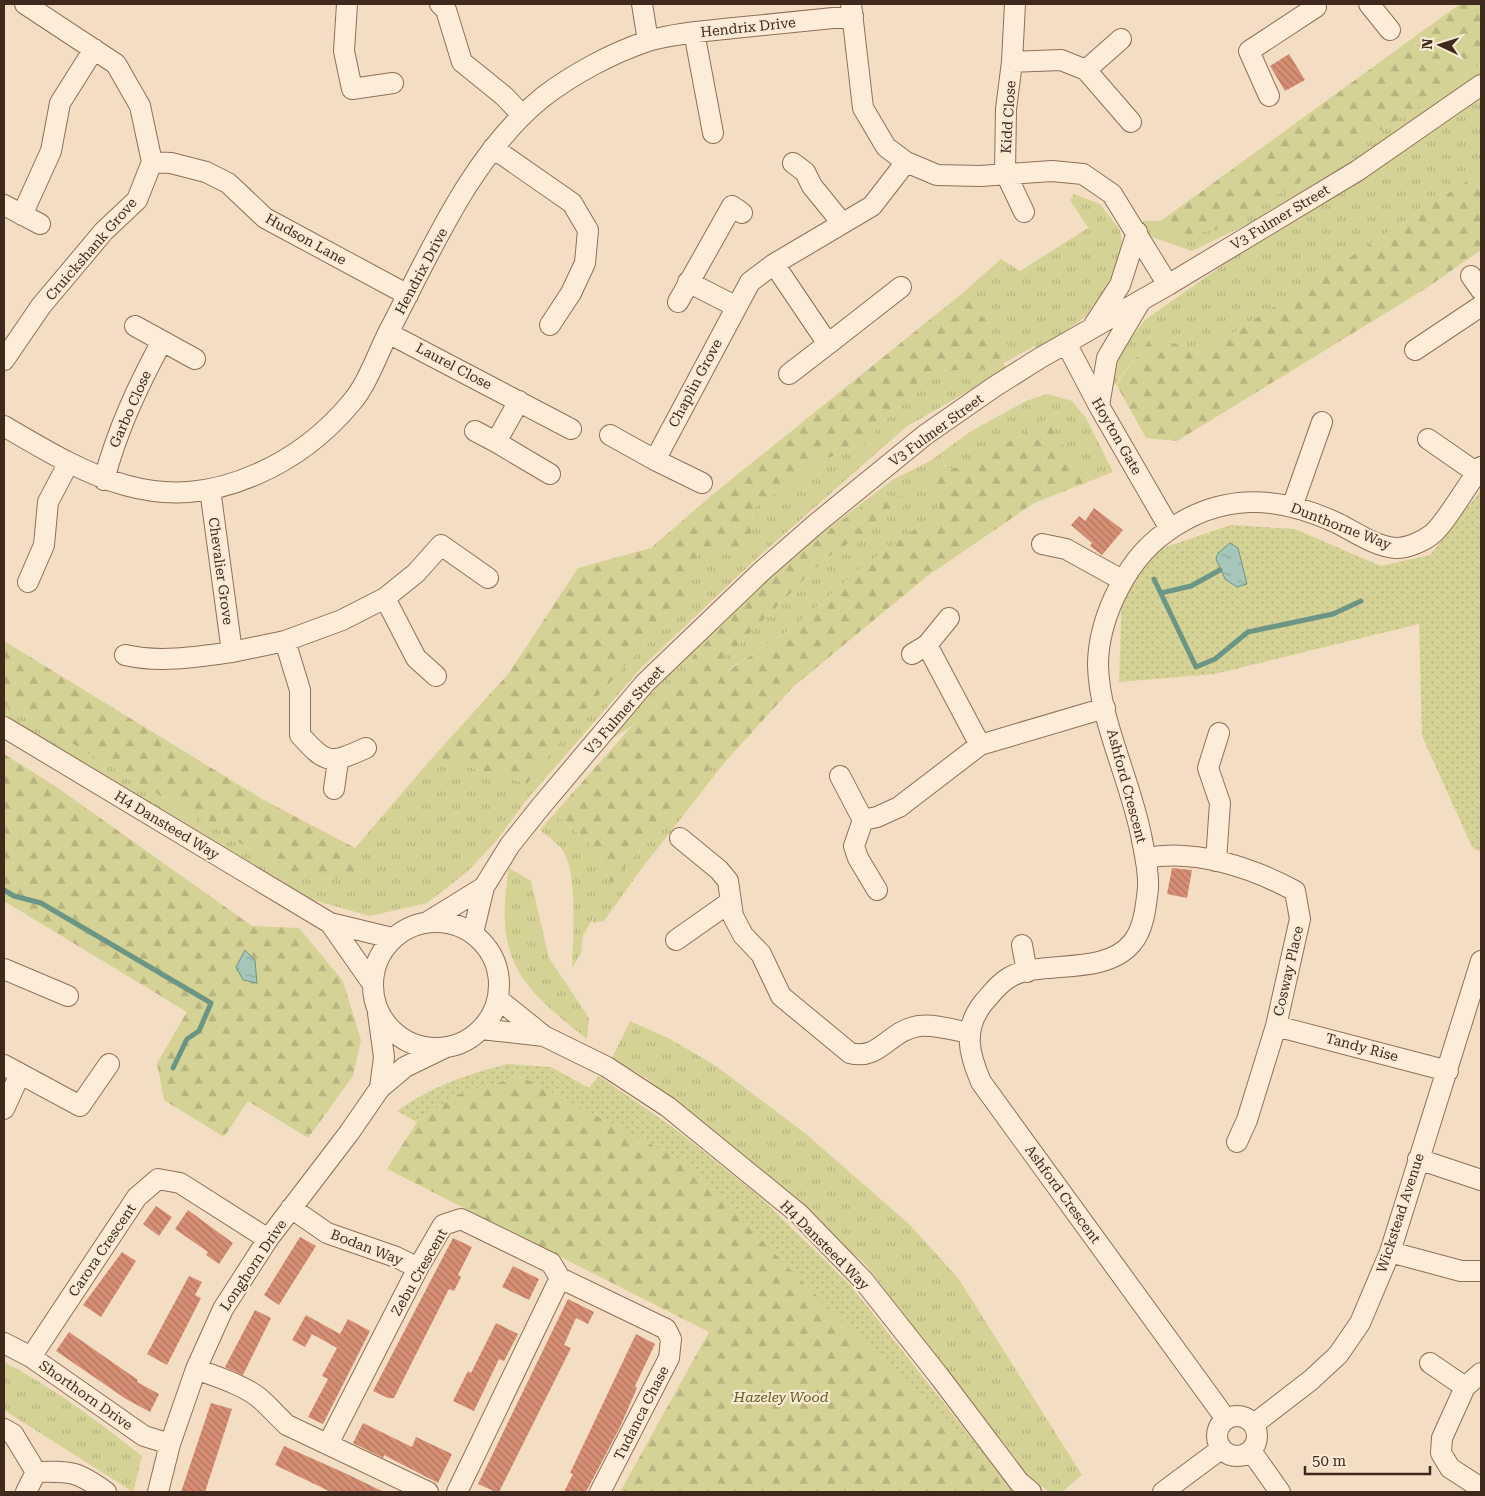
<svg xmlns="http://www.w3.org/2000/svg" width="1485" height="1496" viewBox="0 0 1485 1496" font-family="'Roboto Serif',serif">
  <defs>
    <pattern id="grass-tufts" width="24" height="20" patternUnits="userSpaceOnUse" patternTransform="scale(1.25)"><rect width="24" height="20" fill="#d4d295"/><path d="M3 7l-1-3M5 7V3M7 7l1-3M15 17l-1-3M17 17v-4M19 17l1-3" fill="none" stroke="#b7b480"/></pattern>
    <pattern id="forest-firs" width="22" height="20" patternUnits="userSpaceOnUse" patternTransform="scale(1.25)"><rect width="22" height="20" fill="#d4d295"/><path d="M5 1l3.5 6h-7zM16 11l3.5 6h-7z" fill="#b7b480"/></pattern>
    <pattern id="park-dots" width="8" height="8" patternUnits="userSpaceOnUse" patternTransform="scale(1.25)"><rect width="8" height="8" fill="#d4d295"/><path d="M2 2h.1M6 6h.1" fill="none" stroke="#b7b480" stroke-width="1.8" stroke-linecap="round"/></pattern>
    <pattern id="water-ripples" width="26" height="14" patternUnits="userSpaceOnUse" patternTransform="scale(1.25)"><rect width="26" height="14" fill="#a5c6b8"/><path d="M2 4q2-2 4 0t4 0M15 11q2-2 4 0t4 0" fill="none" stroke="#8faa9e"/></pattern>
    <pattern id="building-back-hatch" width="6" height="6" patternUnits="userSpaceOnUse" patternTransform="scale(1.25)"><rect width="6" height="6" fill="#d78f74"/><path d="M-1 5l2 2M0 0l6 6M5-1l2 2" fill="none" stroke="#b0755f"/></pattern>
  </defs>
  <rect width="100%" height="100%" fill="#f4dec3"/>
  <path fill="url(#grass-tufts)" d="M 1460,4 L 1481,4 L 1481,172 L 1201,354 L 1153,335 L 1112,388 L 1117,356 L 1145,320 L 1353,173 L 1192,251 L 1137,232 L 1129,221 L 1161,221 Z
    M 1074,194 L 1100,204 L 1120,230 L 1124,257 L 1114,276 L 1088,315 L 1038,350 L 1034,346 L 1006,362 L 990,326 L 964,292 L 1001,259 L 1020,271 L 1088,228 L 1070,200 Z
    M 1003,363 L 1007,369 L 906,427 L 758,557 L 642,667 L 524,803 L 497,840 L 467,872 L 427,903 L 370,916 L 313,900 L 4,715 L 4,703 L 284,869 C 316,882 326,882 360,874 L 355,848 L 433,757 C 464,767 496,773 527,784 L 566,732 L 631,659 L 683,611 L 699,551 L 752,528 L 753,509 L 821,460 L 862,447 L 908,392 L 930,371 L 983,369 Z
    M 1047,394 L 1072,401 L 1086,418 L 1113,472 L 1093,480 L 1062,444 L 1047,420 L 966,466 L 948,469 L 944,464 L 931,482 L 943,516 L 918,527 L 795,626 L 727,671 L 711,668 L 740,643 L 825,559 L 905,504 L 834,526 L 756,590 L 695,654 L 671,693 L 644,718 L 607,742 L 649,692 L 791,556 L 894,479 L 930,461 L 973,430 L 1026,401 Z
    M 725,762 L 642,868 L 604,921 L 592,923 L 596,913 L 583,936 L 581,953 L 572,968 C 573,940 578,874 563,851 C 558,843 547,836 540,830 L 554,814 L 589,842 L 612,884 L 632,858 L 680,811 L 714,763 Z
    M 509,868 L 531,881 L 549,958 L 589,1018 L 587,1039 C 518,985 494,959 509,868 Z
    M 630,1021 L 670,1039 L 716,1066 L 806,1134 L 910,1225 L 958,1278 L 1082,1475 L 1062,1492 L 1049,1492 L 1026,1474 L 867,1266 L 719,1136 L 646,1078 L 612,1058 Z
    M 4,1362 C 57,1390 95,1419 142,1456 L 133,1492 L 4,1410 Z"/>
  <path fill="url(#forest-firs)" d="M 1460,4 L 1481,4 L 1481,63 L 1419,107 L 1342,153 L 1294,186 L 1257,205 L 1232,227 L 1202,232 L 1180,240 L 1161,221 Z
    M 1481,172 L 1481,250 L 1425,289 L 1177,441 L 1146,438 L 1116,384 L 1153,335 L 1201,354 Z
    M 964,292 L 990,326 L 1006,362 L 983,369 L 930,371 L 908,392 L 862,447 L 821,460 L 753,509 L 752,528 L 746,552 L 699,551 L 683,611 L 631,659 L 566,732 L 527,784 C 496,773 464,767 433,757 L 509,673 L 578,568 L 651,548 L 712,495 Z
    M 1047,420 L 1062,444 L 1093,480 L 1034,503 L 926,577 L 793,687 L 725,762 L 714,763 L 680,811 L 632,858 L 612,884 L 589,842 L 554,814 L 631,727 L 644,718 L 671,693 L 695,654 L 756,590 L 834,526 L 879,495 L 901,496 L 906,499 L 905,505 L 825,559 L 740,643 L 712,668 L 728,671 L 795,626 L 855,572 L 918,527 L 943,516 L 931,482 L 943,464 L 948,469 L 966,466 Z
    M 4,641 L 262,799 L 355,848 L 360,874 C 326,882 316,882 284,869 L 4,703 Z
    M 4,754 L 55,786 L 252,926 L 299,928 L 343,981 L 361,1040 L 353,1076 L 308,1138 L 248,1101 L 224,1137 L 164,1100 L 157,1063 L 187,1012 L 4,901 Z
    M 520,1076 L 682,1160 L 1013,1492 L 620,1492 L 709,1332 L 387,1169 L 417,1122 L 458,1094 Z"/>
  <path fill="url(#park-dots)" d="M 1481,490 L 1481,851 L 1473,849 L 1422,736 L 1419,624 L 1215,674 L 1119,682 L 1122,593 L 1160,549 L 1231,525 L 1295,529 L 1381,566 L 1430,555 Z
    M 507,1064 L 551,1067 L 589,1088 L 599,1076 L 675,1129 L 759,1196 L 851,1286 L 999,1473 L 1020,1492 L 1013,1492 L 681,1160 L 520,1076 L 458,1094 L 417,1122 L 397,1111 C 435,1085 463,1076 507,1064 Z"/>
  <path fill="url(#water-ripples)" stroke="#6b9685" d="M 1230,543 L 1238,548 L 1247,584 L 1237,587 L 1225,579 L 1216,559 L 1218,553 Z
    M 245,950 L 255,960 L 257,983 L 243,980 L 236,967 Z"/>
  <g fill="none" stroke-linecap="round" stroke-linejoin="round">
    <path stroke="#6b9685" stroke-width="5" d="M 1154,579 L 1196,667 L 1215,659 L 1248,632 L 1333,614 L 1361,601
      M 1161,593 L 1191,586 L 1220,570
      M 4,890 L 14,896 L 41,903 L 211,1003 L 199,1031 L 187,1039 L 173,1068"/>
  </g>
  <path fill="url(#building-back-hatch)" d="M 1289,54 L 1305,80 L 1285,91 L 1270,66 Z
    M 1094,508 L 1123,530 L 1102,555 L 1090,546 L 1092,543 L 1071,525 L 1079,516 L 1085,521 Z
    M 1172,868 L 1192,870 L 1187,898 L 1167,894 Z
    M 156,1206 L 172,1217 L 159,1236 L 143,1224 Z
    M 188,1210 L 233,1243 L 219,1264 L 206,1255 L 208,1252 L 175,1229 Z
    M 300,1237 L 316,1246 L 279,1305 L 264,1295 Z
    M 453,1238 L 472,1247 L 458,1275 L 461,1277 L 454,1291 L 449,1289 L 394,1398 L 388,1398 L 373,1391 Z
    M 122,1252 L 136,1261 L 101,1317 L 83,1305 Z
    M 513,1266 L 539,1279 L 529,1300 L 502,1287 Z
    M 189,1276 L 202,1282 L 195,1295 L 201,1298 L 167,1365 L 147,1354 Z
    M 568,1299 L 594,1312 L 588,1324 L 576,1318 L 564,1345 L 571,1348 L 499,1492 L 496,1492 L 478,1484 Z
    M 255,1310 L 271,1318 L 243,1375 L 225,1367 Z
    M 306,1315 L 340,1334 L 348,1319 L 370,1331 L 323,1424 L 308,1417 L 328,1379 L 322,1376 L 337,1348 L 312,1334 L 305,1347 L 292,1340 Z
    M 496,1323 L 518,1334 L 504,1361 L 499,1359 L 474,1411 L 453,1401 L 468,1371 L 471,1373 Z
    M 69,1332 L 138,1380 L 137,1382 L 159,1394 L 150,1412 L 126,1399 L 56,1351 Z
    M 636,1334 L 655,1344 L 635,1386 L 637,1388 L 620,1427 L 586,1492 L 564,1492 L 573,1474 L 570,1473 Z
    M 211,1403 L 232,1409 L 205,1492 L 181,1492 Z
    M 363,1423 L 412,1447 L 416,1437 L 452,1454 L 438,1483 L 384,1455 L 383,1458 L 353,1443 Z
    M 284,1446 L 347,1474 L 384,1492 L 331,1492 L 275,1465 Z"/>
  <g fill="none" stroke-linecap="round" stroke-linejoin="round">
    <defs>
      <path id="minor" d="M 347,4 L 344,51 L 352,89 L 393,83
        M 440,4 L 446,10 L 462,62 L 504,96 L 522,115
        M 642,4 L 648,41
        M 851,4 L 863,108 L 886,147 L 906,162 L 937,175 L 980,176 L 1052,171 L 1083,174 L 1112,194 L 1168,285
        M 1015,4 L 1012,62 L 1006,109 L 1005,172 L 1024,212
        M 1369,4 L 1390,30
        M 694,32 L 713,133
        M 1012,62 L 1061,60 L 1086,70 L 1131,122
        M 1086,70 L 1121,39
        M 1269,96 L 1249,51 L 1316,7 L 1315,4
        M 493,148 L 572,203 L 588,230 L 585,263 L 571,293 L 550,325
        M 152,162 L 171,163 L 206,172 L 228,183 L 265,218 L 408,295
        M 793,163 L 805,172 L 812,186 L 842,223
        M 4,205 L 40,224
        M 22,215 L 51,151 L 60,103 L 94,49
        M 774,264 L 828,344 L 789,374
        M 1471,276 L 1481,290
        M 688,282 L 735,306
        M 678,302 L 732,206 L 742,213
        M 1094,325 L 1120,285 L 1137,232
        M 135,326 L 195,359
        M 388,333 L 571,429
        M 1066,343 L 1099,406 L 1170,529
        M 828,344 L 901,287
        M 1415,350 L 1481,306
        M 4,360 L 41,306 L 104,231 L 137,200 L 152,162 L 140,106 L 116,64 L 25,4
        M 519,401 L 496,442 L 550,474
        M 1099,406 L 1107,358 L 1140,302
        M 4,426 C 89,476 158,518 257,474 C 294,458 325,434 351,403 C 367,385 378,353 389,331 C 431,251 472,154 543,97 C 573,74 612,53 648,41 C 675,33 706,31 734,28 C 773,24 813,20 853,16
        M 475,431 L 496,442
        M 610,435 L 655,460 L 750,282 L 774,264 L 872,206 L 906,162
        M 1428,439 L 1477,473
        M 655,460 L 702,483
        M 104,480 C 117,430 138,386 162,341
        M 1292,507 L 1322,422
        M 1042,544 L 1066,549 L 1122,580
        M 28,582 L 44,545 L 48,502 L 68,464
        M 385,598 L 416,573 L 441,545 L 488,578
        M 285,641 L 342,620 L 385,598 L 416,658 L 436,676
        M 927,645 L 980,745
        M 232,652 L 285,641 L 300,690 L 300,735 C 327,765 330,764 366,748
        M 912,654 L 927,645 L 949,618
        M 125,655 C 159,663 197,657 232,652 L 210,489
        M 4,727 L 330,923 L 392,938
        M 840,776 L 863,820
        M 334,789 L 338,761
        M 680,838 L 719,870 L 728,881 L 733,916 L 743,935 L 761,954 L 781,996 L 850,1053 C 880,1061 889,1030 919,1026 C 934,1024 954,1030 969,1033
        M 1146,858 C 1195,849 1251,867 1295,891 L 1300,919 L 1276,1026 L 1247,1120 L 1237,1142
        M 1216,861 L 1220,803 L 1208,768 L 1219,733
        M 877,890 L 858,858 L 854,846 L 863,820 L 877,817 L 899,807 L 980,745 L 1105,708
        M 429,921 L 484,887
        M373 985a63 63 0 1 1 126 0a63 63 0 1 1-126 0Z
        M 330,923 L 372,983
        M 473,933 L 484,887 L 510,845 L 542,805 L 645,683 L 762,571 L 817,523 L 925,435 L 994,387 L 1040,358 L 1168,285 L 1357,171 L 1481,85
        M 676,940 L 730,902
        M 1022,945 L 1027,972
        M 4,969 L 68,996
        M 498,999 L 544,1036 L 607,1067 L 668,1107 L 799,1214 L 863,1280 L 939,1376 L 1019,1482 L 1031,1492
        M 378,1013 L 384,1057 L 380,1088
        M 1276,1026 L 1448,1071
        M 481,1029 L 544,1036
        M 4,1065 L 80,1106 L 109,1064
        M 4,1109 L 20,1074
        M 1418,1159 L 1481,1180
        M 291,1208 L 327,1233 L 396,1257 L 418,1268
        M 1390,1252 L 1461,1271 L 1481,1271
        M 560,1278 L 666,1329 L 671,1339 L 669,1358 L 600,1492
        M 4,1343 L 31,1357 L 144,1436 L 170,1444
        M 31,1357 L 137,1197 L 158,1179 L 180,1183 L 268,1239
        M 1430,1363 L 1465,1387
        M 196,1369 C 217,1377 241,1384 258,1397 C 268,1405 277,1416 287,1425 L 428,1492
        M 1481,1373 L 1465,1387 L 1442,1438 L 1441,1453 L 1450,1468 L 1481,1488
        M1217 1436a20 20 0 1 1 40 0a20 20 0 1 1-40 0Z
        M 1226,1419 L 981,1082 C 969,1054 962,1029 984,1002 C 992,993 999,983 1010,977 C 1041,959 1104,977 1132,943 C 1144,929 1146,906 1148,888 C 1149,872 1145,855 1142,840 C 1132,783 1099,721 1098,665 C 1098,642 1105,618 1114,598 C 1126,572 1143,548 1166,532 C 1221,492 1278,495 1337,523 C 1355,532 1376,547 1396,548 C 1407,548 1422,542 1431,535 C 1444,526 1469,482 1481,467
        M 1254,1424 L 1311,1380 L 1338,1355 L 1360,1323 L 1390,1252 L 1481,961
        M 4,1429 L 13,1434 L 36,1472 C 71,1471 77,1471 106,1492
        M 328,1444 L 418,1268 L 443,1225 L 461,1219 L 551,1263 L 560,1278 L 457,1492
        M 1251,1451 L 1280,1492
        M 26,1492 L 36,1472
        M 158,1492 L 170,1444 L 196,1369 L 223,1309 L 268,1239 L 349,1133 L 380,1088 L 405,1067 L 444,1048
        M 1163,1492 L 1221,1449"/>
    </defs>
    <use href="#minor" stroke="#916e57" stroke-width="22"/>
    <use href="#minor" stroke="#fdedd8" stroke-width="20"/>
  </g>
  <g text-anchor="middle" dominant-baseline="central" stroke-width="4.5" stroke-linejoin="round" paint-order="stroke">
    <g font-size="14" fill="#3f291d" stroke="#faead4">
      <text transform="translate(748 27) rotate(-6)">Hendrix Drive</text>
      <text transform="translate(1008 117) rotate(-86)">Kidd Close</text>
      <text transform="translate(1280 217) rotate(-31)">V3 Fulmer Street</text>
      <text transform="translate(306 239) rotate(29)">Hudson Lane</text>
      <text transform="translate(91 249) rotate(-49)">Cruickshank Grove</text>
      <text transform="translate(421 271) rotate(-62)">Hendrix Drive</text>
      <text transform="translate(454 366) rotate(28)">Laurel Close</text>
      <text transform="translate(695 383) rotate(-62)">Chaplin Grove</text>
      <text transform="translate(130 409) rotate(-66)">Garbo Close</text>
      <text transform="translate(936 430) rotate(-36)">V3 Fulmer Street</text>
      <text transform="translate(1117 436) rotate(60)">Hoyton Gate</text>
      <text transform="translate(1341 526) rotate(21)">Dunthorne Way</text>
      <text transform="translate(221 571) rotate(82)">Chevalier Grove</text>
      <text transform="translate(624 710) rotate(-49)">V3 Fulmer Street</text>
      <text transform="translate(1127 786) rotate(75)">Ashford Crescent</text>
      <text transform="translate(167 825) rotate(31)">H4 Dansteed Way</text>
      <text transform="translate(1288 971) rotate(-77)">Cosway Place</text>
      <text transform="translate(1362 1047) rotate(15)">Tandy Rise</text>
      <text transform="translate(1063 1194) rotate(54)">Ashford Crescent</text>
      <text transform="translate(1400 1213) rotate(-72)">Wickstead Avenue</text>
      <text transform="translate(825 1245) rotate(45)">H4 Dansteed Way</text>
      <text transform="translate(367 1247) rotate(21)">Bodan Way</text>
      <text transform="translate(102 1250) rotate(-56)">Carora Crescent</text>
      <text transform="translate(253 1265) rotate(-56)">Longhorn Drive</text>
      <text transform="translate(419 1272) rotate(-60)">Zebu Crescent</text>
      <text transform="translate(86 1395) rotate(35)">Shorthorn Drive</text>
      <text transform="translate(641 1413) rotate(-63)">Tudanca Chase</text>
    </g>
    <g font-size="14" font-style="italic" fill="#575e20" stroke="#faead4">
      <text x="781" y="1397">Hazeley Wood</text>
    </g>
  </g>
  <rect width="1485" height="1496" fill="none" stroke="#3f291d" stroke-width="10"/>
  <g transform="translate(1440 45) rotate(274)" stroke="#faead4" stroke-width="4" paint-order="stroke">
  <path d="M0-4L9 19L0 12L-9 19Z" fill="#3f291d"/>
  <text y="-8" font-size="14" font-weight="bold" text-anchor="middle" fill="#3f291d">N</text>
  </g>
  <path d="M1305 1466v8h125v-8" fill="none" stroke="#3f291d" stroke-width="2.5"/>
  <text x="1312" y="1466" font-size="15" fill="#3f291d" stroke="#faead4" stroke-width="4" paint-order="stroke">50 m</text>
</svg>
